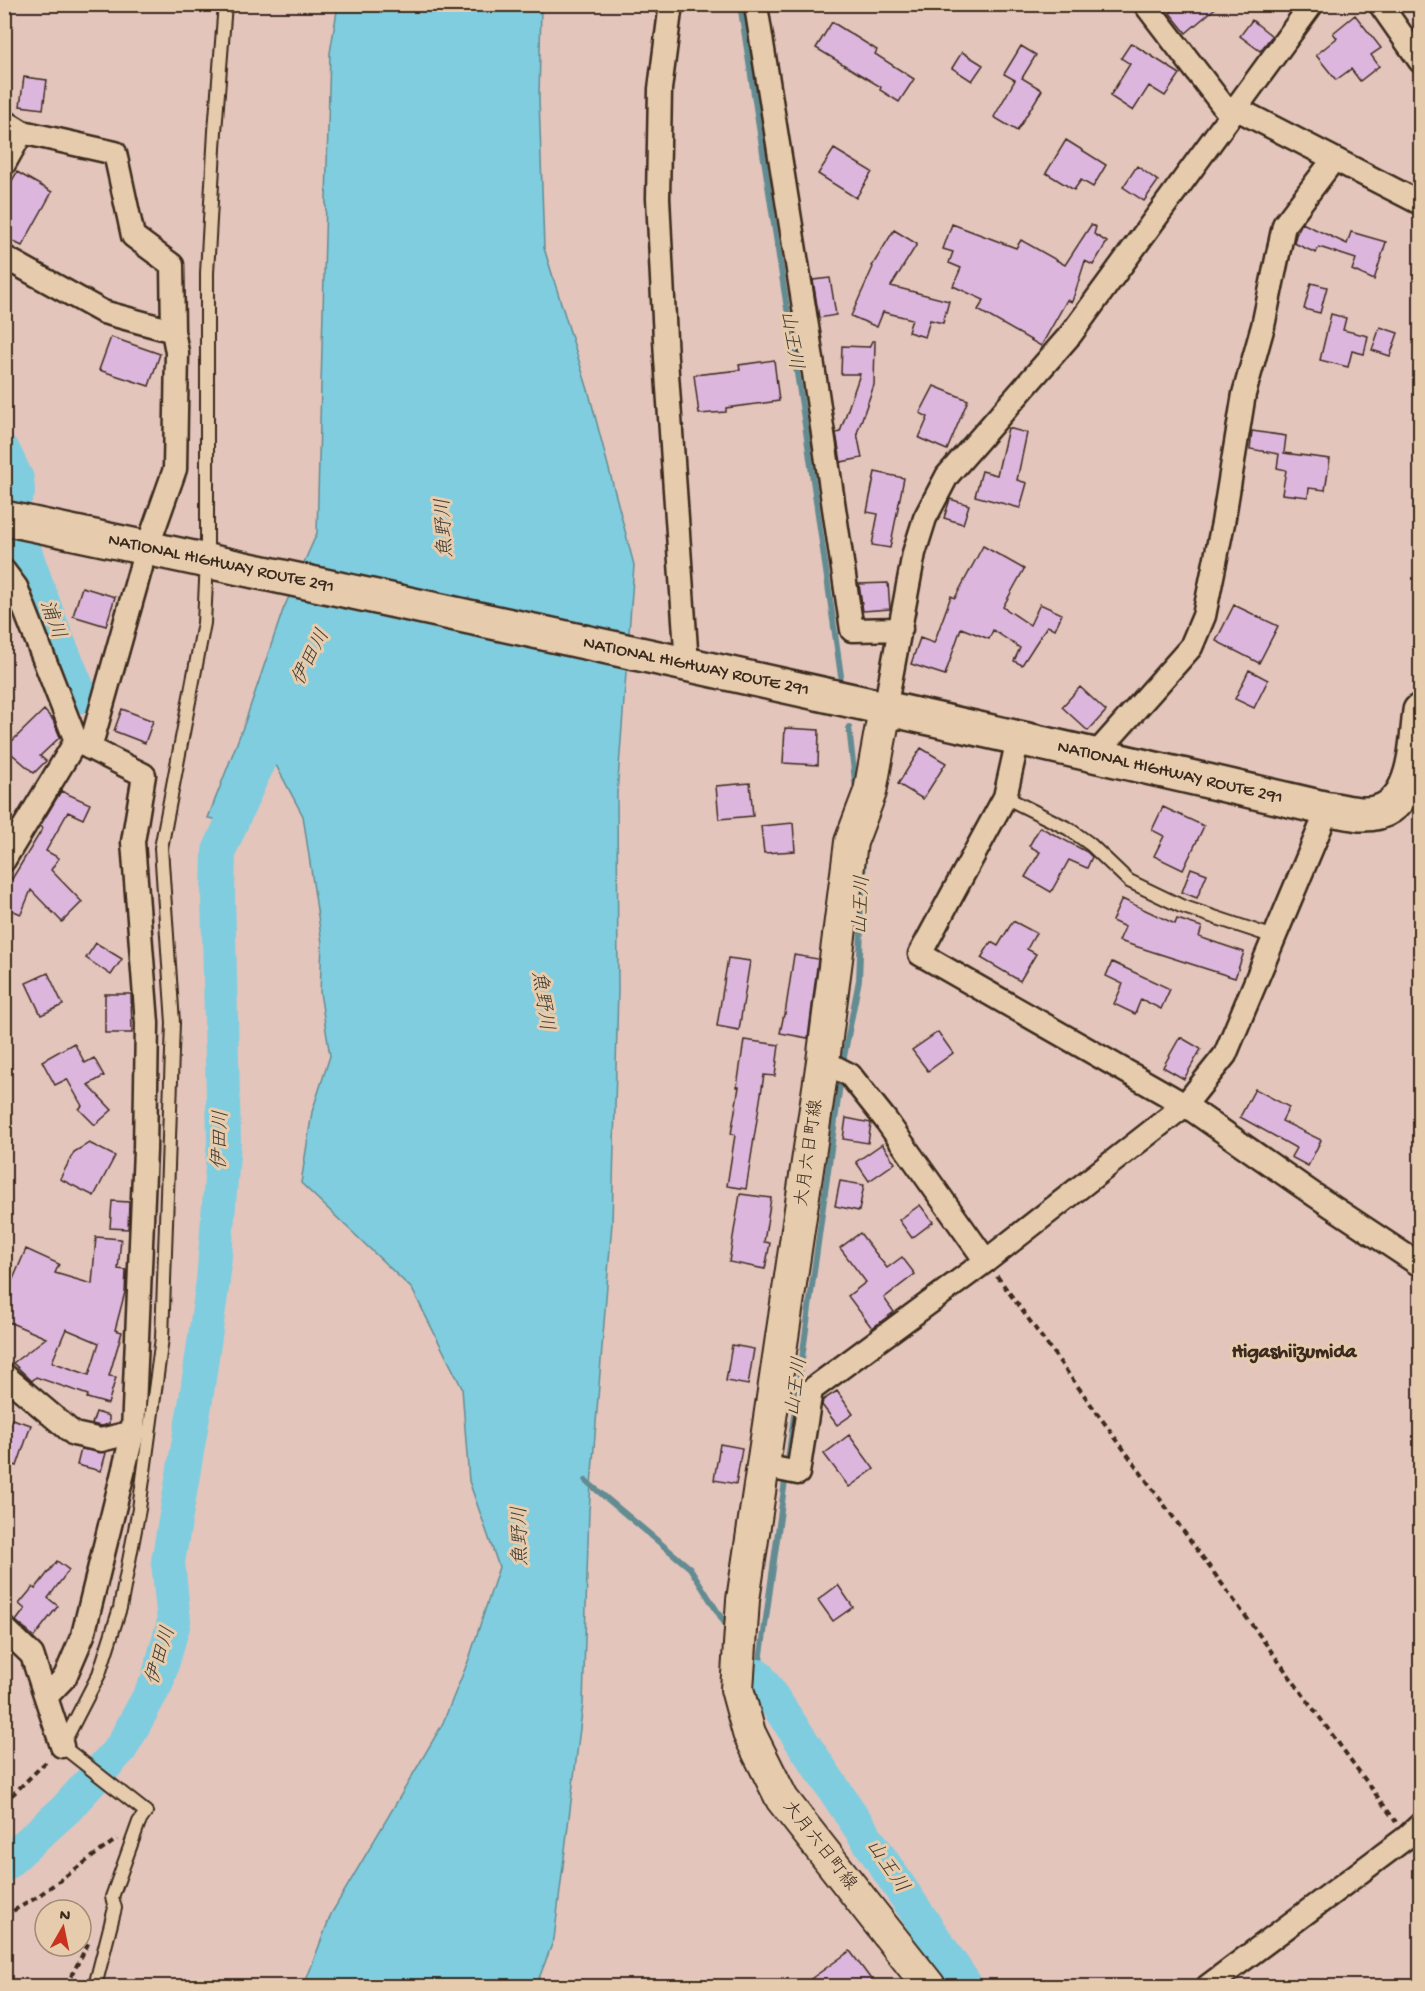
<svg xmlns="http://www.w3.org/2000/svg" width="1425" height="1991" viewBox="0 0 1425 1991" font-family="'Gochi Hand','Klee One',sans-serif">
  <rect width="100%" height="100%" fill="#e3c5bc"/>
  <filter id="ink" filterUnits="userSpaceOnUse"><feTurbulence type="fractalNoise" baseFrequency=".0167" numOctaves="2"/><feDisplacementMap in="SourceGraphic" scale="12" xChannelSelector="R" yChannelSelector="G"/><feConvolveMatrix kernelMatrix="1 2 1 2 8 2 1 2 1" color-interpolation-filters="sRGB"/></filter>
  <g filter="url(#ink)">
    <path fill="#80cddf" stroke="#648c92" stroke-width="1.5" d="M 338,5 L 541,5 L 539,98 L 544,248 L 589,393 L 634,565 L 617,794 L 618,989 L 612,1223 L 589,1510 L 583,1704 L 554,1939 L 536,1986 L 304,1986 L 331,1914 L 442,1725 L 469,1659 L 499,1567 L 469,1481 L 462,1388 L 412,1289 L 301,1183 L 312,1112 L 330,1056 L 320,992 L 322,943 L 303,816 L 260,735 L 220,820 L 208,818 L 245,722 L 283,610 L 317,533 L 330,53 Z"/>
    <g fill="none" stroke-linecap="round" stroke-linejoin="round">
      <path stroke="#648c92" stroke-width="6" d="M 740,4 L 807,438 L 841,676
        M 849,727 L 856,790
        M 842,1067 L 859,980 L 864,854
        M 586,1481 L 690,1568 L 729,1630
        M 758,1676 L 841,1077"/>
      <path stroke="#80cddf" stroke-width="34" d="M 4,452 L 17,479 L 18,492
        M 24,543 L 25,552 L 50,622 L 81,696
        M 758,1676 L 966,1986
        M 4,1865 L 66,1809 L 121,1748 L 157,1682 L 174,1622 L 168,1562 L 196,1399 L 213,1281 L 224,1141 L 218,894 L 219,851 L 252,776 L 288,706"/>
    </g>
    <path fill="#ddb6de" stroke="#3b2a1e" stroke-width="1.5" fill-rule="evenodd" d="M 1180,4 L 1220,4 L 1186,33 L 1170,13 Z
      M 1355,15 L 1381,48 L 1371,55 L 1379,66 L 1360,81 L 1351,69 L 1336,80 L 1316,55 L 1337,38 L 1333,33 Z
      M 1252,20 L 1272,36 L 1260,51 L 1240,36 Z
      M 832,22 L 877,50 L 875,54 L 914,79 L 899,102 L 880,90 L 881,87 L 816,48 Z
      M 1131,43 L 1180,74 L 1165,96 L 1149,86 L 1133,111 L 1110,96 L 1130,64 L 1121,58 Z
      M 1021,46 L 1036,55 L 1022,78 L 1042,90 L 1017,131 L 994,117 L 1015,80 L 1004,74 Z
      M 962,52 L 983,65 L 972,81 L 952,68 Z
      M 24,77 L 47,80 L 43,109 L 20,106 Z
      M 1066,140 L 1106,165 L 1093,187 L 1081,180 L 1074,190 L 1046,173 Z
      M 834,149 L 872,172 L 856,198 L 818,174 Z
      M 1137,166 L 1158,181 L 1144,201 L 1123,187 Z
      M 17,172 L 52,192 L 22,246 L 4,237 L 4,194 Z
      M 1302,223 L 1347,244 L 1351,232 L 1386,242 L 1374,280 L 1352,270 L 1356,259 L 1319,247 L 1316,253 L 1294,243 L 1296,235 Z
      M 952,224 L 1016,248 L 1021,240 L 1065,265 L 1091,225 L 1096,227 L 1094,234 L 1107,242 L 1093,265 L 1085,261 L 1072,302 L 1067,300 L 1041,346 L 978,310 L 984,300 L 953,286 L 961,268 L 949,263 L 953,252 L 943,249 Z
      M 894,230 L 917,244 L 891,286 L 949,301 L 943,323 L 930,320 L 925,337 L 908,332 L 912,319 L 883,312 L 877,327 L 851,316 L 873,267 L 872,266 Z
      M 830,278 L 836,315 L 819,318 L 813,280 Z
      M 1311,283 L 1327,287 L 1320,313 L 1304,309 Z
      M 1331,314 L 1346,318 L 1343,330 L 1368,336 L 1364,354 L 1352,351 L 1348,367 L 1320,360 Z
      M 1380,327 L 1398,333 L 1390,356 L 1372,350 Z
      M 111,337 L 160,354 L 149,386 L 99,370 Z
      M 872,341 L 875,341 L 874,385 L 857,433 L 862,458 L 841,462 L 836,433 L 840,432 L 860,374 L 841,374 L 842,346 L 869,347 Z
      M 774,360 L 779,401 L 726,408 L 726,412 L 699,414 L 694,375 L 740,370 L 739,365 Z
      M 934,386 L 968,400 L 947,450 L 919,438 L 928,417 L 920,413 Z
      M 1008,428 L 1027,433 L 1017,480 L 1027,483 L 1020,508 L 975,496 L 982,471 L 997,475 Z
      M 1252,431 L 1286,436 L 1284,453 L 1330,459 L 1325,490 L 1309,488 L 1308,497 L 1282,494 L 1286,470 L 1277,468 L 1279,454 L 1250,449 Z
      M 875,472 L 904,478 L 890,548 L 872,545 L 878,514 L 867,512 Z
      M 950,499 L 969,505 L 963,524 L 944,518 Z
      M 983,546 L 1024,569 L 1003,607 L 1030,625 L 1040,604 L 1062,614 L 1055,629 L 1047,626 L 1022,665 L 1014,661 L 1020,648 L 993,630 L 989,639 L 961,628 L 945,675 L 911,664 L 920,638 L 934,643 L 951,596 L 955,598 Z
      M 888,583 L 890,609 L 863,611 L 859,584 Z
      M 82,587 L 115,597 L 106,626 L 73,616 Z
      M 1234,605 L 1278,626 L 1259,663 L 1216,641 Z
      M 1249,670 L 1268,680 L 1254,708 L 1235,699 Z
      M 1080,687 L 1106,711 L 1088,731 L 1062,707 Z
      M 122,709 L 153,721 L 145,743 L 114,731 Z
      M 44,710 L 53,720 L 60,737 L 40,756 L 46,761 L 34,773 L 5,748 Z
      M 785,728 L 819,730 L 818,765 L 783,763 Z
      M 921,748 L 946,763 L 923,799 L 898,784 Z
      M 750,783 L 753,816 L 719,819 L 716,786 Z
      M 61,791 L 90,804 L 83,819 L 68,812 L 46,851 L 59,858 L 51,870 L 82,902 L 62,922 L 31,890 L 21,914 L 4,907 L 4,875 L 12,879 L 43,828 L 40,826 Z
      M 1163,807 L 1204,826 L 1183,870 L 1154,856 L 1164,836 L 1152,830 Z
      M 793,823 L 795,851 L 764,853 L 761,826 Z
      M 1040,827 L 1087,852 L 1092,857 L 1087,868 L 1069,860 L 1051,892 L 1025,877 L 1040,852 L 1029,846 Z
      M 1191,868 L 1207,874 L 1197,898 L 1182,892 Z
      M 1122,899 L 1175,924 L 1177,919 L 1202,927 L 1199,937 L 1244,952 L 1235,978 L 1119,941 L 1125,927 L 1112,921 Z
      M 1013,921 L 1036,933 L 1027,949 L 1036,954 L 1020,981 L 981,958 L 991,942 L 998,946 Z
      M 96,943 L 122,959 L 111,975 L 86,958 Z
      M 794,955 L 818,959 L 808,1038 L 780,1033 L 784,1014 L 785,1014 Z
      M 728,958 L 750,961 L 739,1030 L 717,1026 Z
      M 1112,962 L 1170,989 L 1161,1009 L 1141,999 L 1135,1014 L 1114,1004 L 1123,984 L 1106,976 Z
      M 48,973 L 63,1005 L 41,1015 L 26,983 Z
      M 105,994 L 131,994 L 132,1033 L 105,1033 Z
      M 938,1032 L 953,1053 L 928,1071 L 912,1050 Z
      M 1180,1037 L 1201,1049 L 1184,1079 L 1163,1067 Z
      M 744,1040 L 779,1045 L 775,1076 L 764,1075 L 746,1189 L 727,1186 L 735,1135 L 731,1134 L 739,1087 L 737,1087 Z
      M 74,1043 L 85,1063 L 94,1058 L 104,1076 L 88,1085 L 112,1110 L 95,1125 L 79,1109 L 82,1106 L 67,1079 L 55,1085 L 42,1061 Z
      M 1255,1089 L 1289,1107 L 1282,1121 L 1321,1140 L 1308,1166 L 1291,1157 L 1296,1148 L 1240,1117 Z
      M 846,1118 L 871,1123 L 868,1143 L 843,1139 Z
      M 89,1143 L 115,1156 L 94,1196 L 60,1179 L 74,1152 Z
      M 882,1144 L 895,1163 L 869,1181 L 856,1162 Z
      M 840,1181 L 864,1185 L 859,1211 L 835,1206 Z
      M 740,1194 L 771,1198 L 764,1242 L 770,1243 L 765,1269 L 729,1262 Z
      M 112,1201 L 129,1202 L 128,1229 L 110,1228 Z
      M 920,1205 L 933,1222 L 912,1238 L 899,1220 Z
      M 860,1233 L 887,1268 L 902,1257 L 915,1274 L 884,1298 L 894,1312 L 872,1328 L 848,1296 L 866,1282 L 840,1248 Z
      M 96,1237 L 121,1239 L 118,1269 L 126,1270 L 125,1292 L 115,1330 L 122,1332 L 109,1376 L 116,1377 L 108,1404 L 87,1398 L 88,1395 L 36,1377 L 32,1381 L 13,1363 L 46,1338 L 4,1320 L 4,1300 L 26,1249 L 59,1264 L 55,1273 L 92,1284 ZM 66,1329 L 99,1343 L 89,1375 L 52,1362 Z
      M 732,1345 L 754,1349 L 748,1385 L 726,1381 Z
      M 837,1391 L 853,1414 L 837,1425 L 822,1405 L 823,1400 Z
      M 96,1412 L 109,1416 L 109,1424 L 101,1426 L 92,1424 Z
      M 12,1419 L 31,1425 L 17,1466 L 4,1462 L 4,1442 Z
      M 849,1435 L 874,1469 L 849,1487 L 824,1454 Z
      M 720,1444 L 742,1448 L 736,1484 L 714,1480 Z
      M 81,1449 L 106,1453 L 101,1471 L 77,1465 Z
      M 57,1561 L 69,1570 L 48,1598 L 58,1606 L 34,1637 L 16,1621 L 25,1609 L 19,1604 L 33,1587 L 35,1589 Z
      M 838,1585 L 853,1607 L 833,1621 L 818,1600 Z
      M 850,1951 L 876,1986 L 801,1986 Z"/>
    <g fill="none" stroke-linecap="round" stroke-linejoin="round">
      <defs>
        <path id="service" d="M 1005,797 L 1069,829 L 1090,844 L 1129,881 L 1181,906 L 1274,937
          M 95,1986 L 115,1908 L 112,1897 L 139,1822 L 146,1812 L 62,1746 L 99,1674 L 120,1608 L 139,1509 L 162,1338 L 173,1023 L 161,848 L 204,623 L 207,561 L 207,273 L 215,131 L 225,4"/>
        <path id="minor" d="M 671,4 L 660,89 L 658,198 L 666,359 L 687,664
          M 758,4 L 757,12 L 809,339 L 852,630 L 901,629
          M 1145,4 L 1231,116
          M 1380,4 L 1420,61
          M 1237,109 L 1420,203
          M 4,121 L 22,132 L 4,164
          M 22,132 L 115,153 L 133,236 L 172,265 L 173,331
          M 4,257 L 103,312 L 173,331 L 177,352 L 175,469 L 152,534
          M 4,571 L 16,587 L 76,741 L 144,775 L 133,842 L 147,1023 L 145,1150 L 133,1432 L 83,1635 L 65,1677 L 46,1697
          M 885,709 L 914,553 L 925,518 L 947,476 L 1071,334 L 1312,4
          M 1018,739 L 1005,797 L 920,954 L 1185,1105 L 1316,1196 L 1420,1265
          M 90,748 L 141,567
          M 1096,754 L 1191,647 L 1204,616 L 1223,523 L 1244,394 L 1263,326 L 1284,225 L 1334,159
          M 4,860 L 76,741
          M 823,1061 L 850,1075 L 885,1119 L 986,1261
          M 4,1375 L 74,1434 L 101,1440 L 133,1432
          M 763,1466 L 798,1473 L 811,1390 L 986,1261 L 1185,1105 L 1225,1055 L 1328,809
          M 4,1628 L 32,1655 L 62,1746
          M 1208,1986 L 1407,1837 L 1420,1825"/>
        <path id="secondary" d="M 885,709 L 870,792 L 851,842 L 823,1061 L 743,1600 L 737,1689 L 749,1733 L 782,1799 L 929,1986"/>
        <path id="trunk" d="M 4,518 C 446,611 888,706 1328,809 C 1338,810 1349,813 1360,814 C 1416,817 1415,751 1420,711"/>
      </defs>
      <use href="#service" stroke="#3b2a1e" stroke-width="16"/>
      <use href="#minor" stroke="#3b2a1e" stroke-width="27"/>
      <use href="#secondary" stroke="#3b2a1e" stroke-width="36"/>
      <use href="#trunk" stroke="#3b2a1e" stroke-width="38"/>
      <path stroke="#3b2a1e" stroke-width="4" stroke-dasharray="6 4.5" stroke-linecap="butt" d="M 997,1276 L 1396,1822
        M 4,1803 L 49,1759
        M 4,1916 L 34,1899 L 117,1839
        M 66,1986 L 90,1940"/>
      <use href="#service" stroke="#e6ccad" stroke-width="12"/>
      <use href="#minor" stroke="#e6ccad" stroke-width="22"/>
      <use href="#secondary" stroke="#e6ccad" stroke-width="32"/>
      <use href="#trunk" stroke="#e6ccad" stroke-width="33"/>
    </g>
  </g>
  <g text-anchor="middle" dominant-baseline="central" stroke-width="6" stroke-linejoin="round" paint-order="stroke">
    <g font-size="18" fill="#3b2a1e" stroke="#e6ccad">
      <text transform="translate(221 564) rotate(12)">NATIONAL HIGHWAY ROUTE 291</text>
      <text transform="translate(696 667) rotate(12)">NATIONAL HIGHWAY ROUTE 291</text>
      <text transform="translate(1170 773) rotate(13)">NATIONAL HIGHWAY ROUTE 291</text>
      <text transform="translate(810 1153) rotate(-82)">大月六日町線</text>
      <text transform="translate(819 1846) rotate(52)">大月六日町線</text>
    </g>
    <g font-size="20" font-style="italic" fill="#423a31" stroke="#e6ccad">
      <text transform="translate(790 340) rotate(81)">山王川</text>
      <text transform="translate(446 528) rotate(-93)">魚野川</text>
      <text transform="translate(51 620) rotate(70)">浦川</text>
      <text transform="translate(312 658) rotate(-63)">伊田川</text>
      <text transform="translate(863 905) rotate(-87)">山王川</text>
      <text transform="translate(541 1001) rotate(82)">魚野川</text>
      <text transform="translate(222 1140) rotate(-88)">伊田川</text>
      <text transform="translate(798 1387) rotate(-82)">山王川</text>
      <text transform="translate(522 1536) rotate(-91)">魚野川</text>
      <text transform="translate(162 1656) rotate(-73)">伊田川</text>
      <text transform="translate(886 1867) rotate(56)">山王川</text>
    </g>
    <g font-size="20" font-weight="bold" fill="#3b2a1e" stroke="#e6ccad">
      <text x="1294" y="1353">Higashiizumida</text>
    </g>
  </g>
  <rect width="1425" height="1991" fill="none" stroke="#e6ccad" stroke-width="24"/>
  <rect x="12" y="12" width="1401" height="1967" fill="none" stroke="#3b2a1e" stroke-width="2" filter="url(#ink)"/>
  <g transform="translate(63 1928) rotate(9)"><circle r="28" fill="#e6ccad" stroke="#a28b74" stroke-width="1.5"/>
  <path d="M0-4.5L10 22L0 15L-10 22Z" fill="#c8321e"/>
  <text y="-9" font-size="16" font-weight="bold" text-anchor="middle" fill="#3b2a1e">N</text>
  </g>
</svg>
